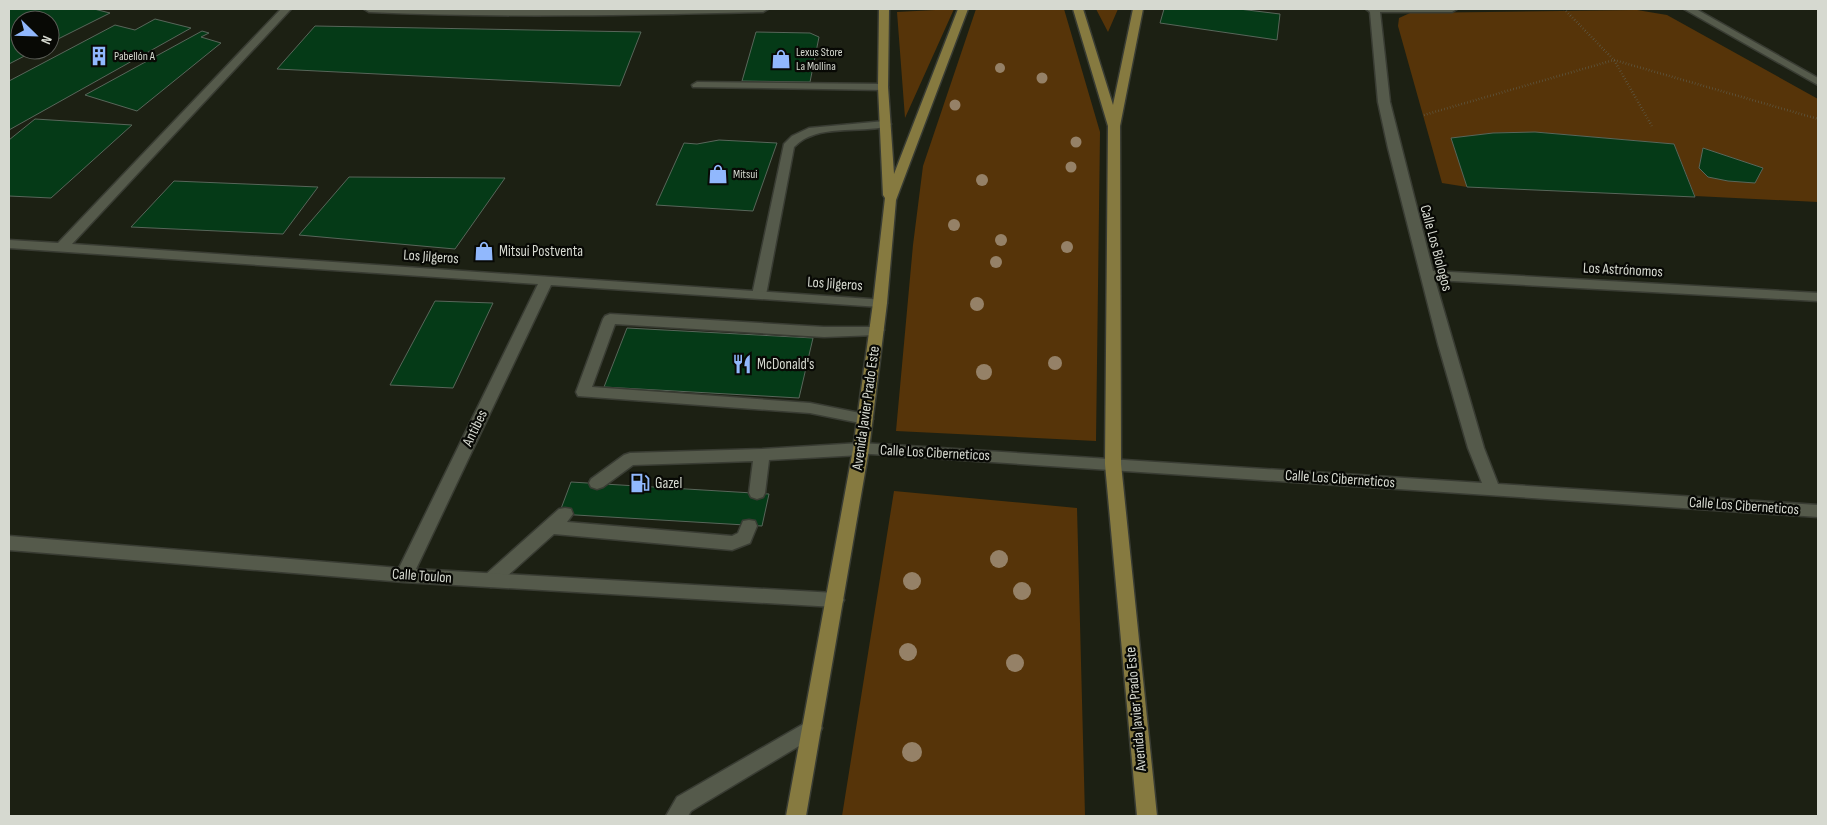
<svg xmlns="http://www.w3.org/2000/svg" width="1827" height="825" viewBox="0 0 1827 825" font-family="'Sofia Sans Condensed',sans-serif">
  <rect width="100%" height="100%" fill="#1c2013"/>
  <path fill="#563409" d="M 954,9 L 905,118 L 897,12 Z
    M 976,9 L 1064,9 L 1100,132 L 1096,441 L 896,431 L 913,245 L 923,166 Z
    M 1096,9 L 1118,9 L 1108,32 Z
    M 1637,10 L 1667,15 L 1818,99 L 1818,202 L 1695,196 L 1674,144 L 1535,132 L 1493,133 L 1452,138 L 1467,187 L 1442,183 L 1398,26 L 1399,18 L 1410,13 Z
    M 894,491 L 1077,508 L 1085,816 L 842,816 Z"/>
  <path fill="#053a17" stroke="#58665a" d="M 9,9 L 94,9 L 110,13 L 50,43 L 50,20 L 20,20 L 20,50 L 36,50 L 9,64 Z
    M 1164,9 L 1239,9 L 1280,14 L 1277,40 L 1160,23 Z
    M 155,19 L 191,28 L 9,130 L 9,81 L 115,25 L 135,30 Z
    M 315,26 L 641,32 L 620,86 L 277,69 Z
    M 202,31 L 209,33 L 201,37 L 221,43 L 137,111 L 85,95 Z
    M 756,32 L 810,33 L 819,37 L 810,82 L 742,81 Z
    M 35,119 L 132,125 L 51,198 L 9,196 L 9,140 Z
    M 1535,132 L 1674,144 L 1695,197 L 1467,187 L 1451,138 L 1493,133 Z
    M 719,140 L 777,143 L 753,211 L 656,205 L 684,143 L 697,144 Z
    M 1703,148 L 1763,168 L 1755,183 L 1728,181 L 1708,177 L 1699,168 Z
    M 349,177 L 505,178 L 455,249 L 299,235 Z
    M 174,181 L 318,187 L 283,234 L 131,227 Z
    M 435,301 L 493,303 L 453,388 L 390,385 Z
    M 627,328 L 813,338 L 799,398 L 604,387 Z
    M 571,482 L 769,494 L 762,526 L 559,514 Z"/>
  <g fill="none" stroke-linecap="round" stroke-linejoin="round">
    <defs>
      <path id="lane" d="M 697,82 L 883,84 L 888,87 L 883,90 L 693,87 L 692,85 Z
        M 885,121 L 891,124 L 889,126 C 858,134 817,123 794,147 L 766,295 L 764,298 L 754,298 L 752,295 L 784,144 L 792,136 L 809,128 Z
        M 610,314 L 824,327 L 882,327 L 884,330 L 882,333 L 877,335 L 824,337 L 615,324 L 592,387 L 810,403 L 870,415 L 873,419 L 870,423 L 865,424 L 810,413 L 578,396 L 576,392 L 603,319 L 605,316 Z
        M 861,443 L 866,445 L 869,449 L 866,453 L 861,455 L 769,460 L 765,493 L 763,497 L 757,499 L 751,497 L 749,493 L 753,461 L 633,465 L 603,487 L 597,489 L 591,487 L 589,483 L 591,479 L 624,455 L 630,453 L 762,449 Z
        M 565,508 L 571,509 L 573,514 L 567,522 L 732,536 L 738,533 L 743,521 L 749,520 L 755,521 L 757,526 L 750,543 L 732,550 L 554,534 L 497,585 L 491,587 L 485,585 L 482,580 L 485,575 L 559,509 Z
        M 812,719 L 819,722 L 822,728 L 819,734 L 691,811 L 688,816 L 666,816 L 677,797 Z"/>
      <path id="street" d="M 281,9 L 291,9 L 72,244 L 885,300 L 887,303 L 885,306 L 880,307 L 551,285 L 416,569 L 835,593 L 841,595 L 844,600 L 841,605 L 835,607 L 404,582 L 9,550 L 9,536 L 399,568 L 538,284 L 9,248 L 9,240 L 58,243 Z
        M 364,9 L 768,9 L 763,12 C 632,15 500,18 369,12 Z
        M 1366,9 L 1457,9 L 1452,12 L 1380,12 L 1390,102 L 1433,271 L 1818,293 L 1818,301 L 1435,280 L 1484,448 L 1498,484 L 1818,505 L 1818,517 L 856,453 L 853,449 L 856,445 L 861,443 L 1482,483 L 1468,448 L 1438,344 L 1388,148 L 1378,102 L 1370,12 Z
        M 1684,9 L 1696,9 L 1818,78 L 1818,85 Z"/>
      <path id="primary" d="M 879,9 L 889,9 L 888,87 L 894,174 L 958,9 L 968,9 L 896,200 L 887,303 L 869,449 L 806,816 L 786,816 L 853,449 L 873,303 L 885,198 L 883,195 L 878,87 Z
        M 1073,9 L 1083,9 L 1113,105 L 1133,9 L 1143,9 L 1120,126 L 1121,464 L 1157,816 L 1137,816 L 1105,464 L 1108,126 Z"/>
    </defs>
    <use href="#lane" stroke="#393c33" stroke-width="3"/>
    <use href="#street" stroke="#393c33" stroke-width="3"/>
    <use href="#primary" stroke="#393c33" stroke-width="3"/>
    <path stroke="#606458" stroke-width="2.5" stroke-dasharray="0.5 2.5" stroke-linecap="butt" d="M 1564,9 L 1614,60 L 1653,128
      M 1424,115 L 1614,60 L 1818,119"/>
    <use href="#lane" fill="#555a4b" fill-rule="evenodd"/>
    <use href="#street" fill="#555a4b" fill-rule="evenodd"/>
    <use href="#primary" fill="#867a40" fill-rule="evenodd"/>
  </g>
  <g fill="#958167">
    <circle cx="1000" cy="68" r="5"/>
    <circle cx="1042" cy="78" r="5.5"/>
    <circle cx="955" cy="105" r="5.5"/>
    <circle cx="1076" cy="142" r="5.5"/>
    <circle cx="1071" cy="167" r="5.5"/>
    <circle cx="982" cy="180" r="6"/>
    <circle cx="954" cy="225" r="6"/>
    <circle cx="1001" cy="240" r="6"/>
    <circle cx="1067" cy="247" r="6"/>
    <circle cx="996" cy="262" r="6"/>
    <circle cx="977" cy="304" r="7"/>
    <circle cx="1055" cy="363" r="7"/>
    <circle cx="984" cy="372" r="8"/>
    <circle cx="999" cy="559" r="9"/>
    <circle cx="912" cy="581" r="9"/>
    <circle cx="1022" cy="591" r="9"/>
    <circle cx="908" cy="652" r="9"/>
    <circle cx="1015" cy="663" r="9"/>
    <circle cx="912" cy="752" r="10"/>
  </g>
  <defs>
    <symbol id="building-bare" viewBox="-9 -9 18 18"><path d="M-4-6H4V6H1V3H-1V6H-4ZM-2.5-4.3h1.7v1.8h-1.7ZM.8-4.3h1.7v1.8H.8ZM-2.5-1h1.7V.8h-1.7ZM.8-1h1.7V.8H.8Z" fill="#91b8fd" stroke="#080905" stroke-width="2.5" paint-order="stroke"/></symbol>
    <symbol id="shop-bare" viewBox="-9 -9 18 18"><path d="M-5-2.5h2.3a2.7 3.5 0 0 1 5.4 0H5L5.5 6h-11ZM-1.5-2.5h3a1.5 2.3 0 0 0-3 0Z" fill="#91b8fd" stroke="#080905" stroke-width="2.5" paint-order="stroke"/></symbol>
    <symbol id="restaurant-bare" viewBox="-9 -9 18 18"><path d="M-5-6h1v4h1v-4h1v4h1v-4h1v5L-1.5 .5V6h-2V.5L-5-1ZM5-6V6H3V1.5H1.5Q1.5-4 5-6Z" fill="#91b8fd" stroke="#080905" stroke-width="2.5" paint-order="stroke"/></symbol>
    <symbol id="fuel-bare" viewBox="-9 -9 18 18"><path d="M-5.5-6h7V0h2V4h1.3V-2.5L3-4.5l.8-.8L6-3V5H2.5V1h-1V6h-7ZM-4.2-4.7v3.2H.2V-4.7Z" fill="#91b8fd" stroke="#080905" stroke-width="2.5" paint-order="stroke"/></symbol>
  </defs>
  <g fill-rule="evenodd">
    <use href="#building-bare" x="85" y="42" width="28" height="28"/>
    <use href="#shop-bare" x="767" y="45" width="28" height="28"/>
    <use href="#shop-bare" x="704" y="160" width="28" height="28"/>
    <use href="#shop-bare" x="470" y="237" width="28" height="28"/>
    <use href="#restaurant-bare" x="728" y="350" width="28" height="28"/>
    <use href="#fuel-bare" x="626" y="469" width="28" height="28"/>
  </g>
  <g text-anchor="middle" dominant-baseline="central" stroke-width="4.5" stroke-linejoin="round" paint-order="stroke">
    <g font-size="12" fill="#d6d9d0" stroke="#080905" text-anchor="start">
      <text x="796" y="52">Lexus Store<tspan x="796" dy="14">La Mollina</tspan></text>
      <text x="114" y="56">Pabellón A</text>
      <text x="733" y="174">Mitsui</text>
    </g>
    <g font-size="15" fill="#d6d9d0" stroke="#080905">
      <text transform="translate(1436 248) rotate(75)">Calle Los Biologos</text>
      <text transform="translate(431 257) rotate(4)">Los Jilgeros</text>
      <text transform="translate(1623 270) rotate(3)">Los Astrónomos</text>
      <text transform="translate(835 284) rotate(4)">Los Jilgeros</text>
      <text transform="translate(866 408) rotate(-82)">Avenida Javier Prado Este</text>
      <text transform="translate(475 428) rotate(-64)">Antibes</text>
      <text transform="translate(935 453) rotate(3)">Calle Los Ciberneticos</text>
      <text transform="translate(1340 479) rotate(4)">Calle Los Ciberneticos</text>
      <text transform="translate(1744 506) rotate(4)">Calle Los Ciberneticos</text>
      <text transform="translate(422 576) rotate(4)">Calle Toulon</text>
      <text transform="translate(1136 709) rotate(-95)">Avenida Javier Prado Este</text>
    </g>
    <g font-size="15" fill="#d6d9d0" stroke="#080905" text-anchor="start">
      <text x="499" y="251">Mitsui Postventa</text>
      <text x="757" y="364">McDonald's</text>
      <text x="655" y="483">Gazel</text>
    </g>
  </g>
  <rect width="1827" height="825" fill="none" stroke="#d6d9d0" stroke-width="20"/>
  <g transform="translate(35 35) rotate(113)"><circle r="24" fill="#080905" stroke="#5a5c56"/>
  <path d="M0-4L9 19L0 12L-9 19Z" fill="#91b8fd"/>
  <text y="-8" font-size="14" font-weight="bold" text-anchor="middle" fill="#d6d9d0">N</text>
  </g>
</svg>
